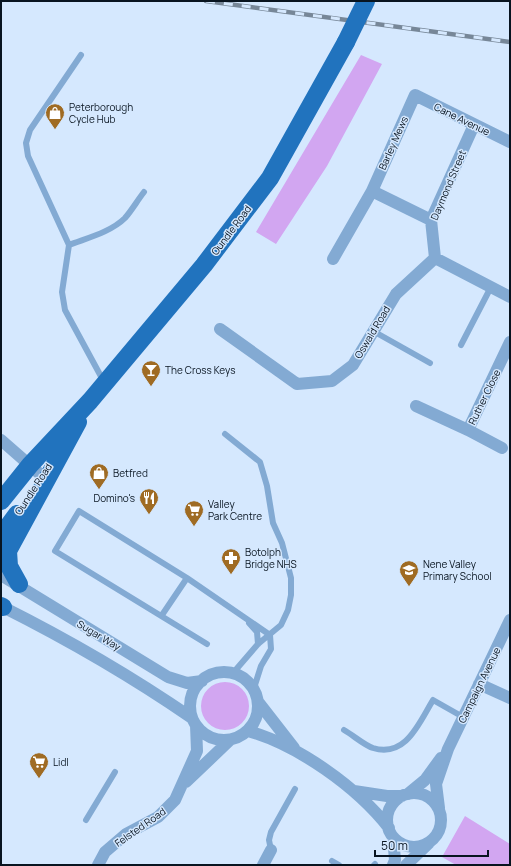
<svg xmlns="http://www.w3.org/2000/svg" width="511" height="866" viewBox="0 0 511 866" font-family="Manrope,sans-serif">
  <rect width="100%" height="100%" fill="#d5e8fe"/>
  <path fill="#d2a6f1" d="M 361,55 L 382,64 L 327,166 L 276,244 L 256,232 Z
    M201 706a24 24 0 1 1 48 0a24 24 0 1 1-48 0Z
    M 465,816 L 510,844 L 510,865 L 456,865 L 442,857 Z"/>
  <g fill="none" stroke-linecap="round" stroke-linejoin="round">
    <path stroke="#83aad3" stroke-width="6" d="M 81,55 L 30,130 L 26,143 L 28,156 L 69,245 L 62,292 L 65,310 L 104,382
      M 69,245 C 87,238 111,232 125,218 C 132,210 137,201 144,192
      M 373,331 L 430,363
      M 461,345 L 491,287
      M 225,434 L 260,462 L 267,486 L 273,523 L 282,543 L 291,578 L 291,595 L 288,610 L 281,625 L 258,644 L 233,673
      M 162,615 L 187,578
      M 249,623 L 257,632 L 258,644
      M 207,644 L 55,551 L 79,511 L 187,578 L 270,635 L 271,649 L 261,666 L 254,688
      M 344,730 C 353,735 364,745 373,748 C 406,758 419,723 433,700 L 463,717
      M 86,820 L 115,772
      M 271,850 L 269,840 L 271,832 L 295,789
      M 332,861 L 339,865
      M 374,865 L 375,864"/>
    <path stroke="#83aad3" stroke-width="12" d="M 474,125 L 431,220 L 435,258 L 510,297
      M 372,191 L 431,220
      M 333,259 L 372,191 L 415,95 L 510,142
      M 220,329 L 297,384 L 332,381 L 353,365 L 396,294 L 435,258
      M 416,406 L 468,430 L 502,448
      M 468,430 L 510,342
      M 1,440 L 41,475
      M 1,575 L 168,677 L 187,683 L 202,681
      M 1,606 C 67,639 131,676 192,718
      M190 706a34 34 0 1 1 68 0a34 34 0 1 1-68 0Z
      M 479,684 L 510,698
      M 259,703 L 294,748
      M 248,731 C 298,745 357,787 389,828
      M 186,782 L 230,740
      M 354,791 L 387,796 L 402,796
      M387 820a27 27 0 1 1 54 0a27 27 0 1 1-54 0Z
      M 408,794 L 425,780 L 441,758
      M 439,808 L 436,784 L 448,749 L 510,620
      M 98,865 L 105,852 L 126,834 L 158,817 L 175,800 L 197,751 L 196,725
      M 263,865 L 271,850
      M 393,865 L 395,860 L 393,837
      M 406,865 L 428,844"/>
    <path stroke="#2173be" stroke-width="18" d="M 1,501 L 30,465 L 90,401 L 204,265 L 270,178 L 346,42
      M 1,536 L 17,514
      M 19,584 L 9,566 L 8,551 L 78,422
      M 1,606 L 3,607"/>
    <defs>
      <path id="rail" d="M 206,1 L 510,42"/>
    </defs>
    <use href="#rail" stroke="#778798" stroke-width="4.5"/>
    <use href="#rail" stroke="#d5e8fe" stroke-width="3" stroke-dasharray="9" stroke-linecap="butt"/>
    <path stroke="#2173be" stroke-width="18" d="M 346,42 L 366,1"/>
  </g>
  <defs>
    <symbol id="shop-pin" viewBox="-11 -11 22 30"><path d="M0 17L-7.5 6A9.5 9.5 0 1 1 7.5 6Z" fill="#9f6b23" stroke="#d5e8fe"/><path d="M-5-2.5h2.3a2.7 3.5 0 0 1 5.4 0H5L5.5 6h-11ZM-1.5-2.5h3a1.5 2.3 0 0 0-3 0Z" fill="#fff"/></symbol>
    <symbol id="bar-pin" viewBox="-11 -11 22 30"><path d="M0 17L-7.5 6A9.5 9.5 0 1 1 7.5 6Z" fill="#9f6b23" stroke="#d5e8fe"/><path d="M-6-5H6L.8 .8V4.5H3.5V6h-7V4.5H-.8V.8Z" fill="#fff"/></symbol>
    <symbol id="restaurant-pin" viewBox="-11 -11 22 30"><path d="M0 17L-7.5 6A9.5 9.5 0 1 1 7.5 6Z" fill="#9f6b23" stroke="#d5e8fe"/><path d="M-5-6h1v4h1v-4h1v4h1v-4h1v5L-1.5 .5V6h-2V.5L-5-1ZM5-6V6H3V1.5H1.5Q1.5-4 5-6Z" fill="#fff"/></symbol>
    <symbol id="supermarket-pin" viewBox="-11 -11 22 30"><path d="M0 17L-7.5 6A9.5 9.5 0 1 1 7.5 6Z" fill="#9f6b23" stroke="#d5e8fe"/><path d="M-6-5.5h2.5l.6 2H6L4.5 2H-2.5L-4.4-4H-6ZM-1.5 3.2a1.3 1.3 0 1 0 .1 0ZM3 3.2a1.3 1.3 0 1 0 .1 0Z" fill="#fff"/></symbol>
    <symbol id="pharmacy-pin" viewBox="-11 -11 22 30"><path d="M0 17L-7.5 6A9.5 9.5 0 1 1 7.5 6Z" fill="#9f6b23" stroke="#d5e8fe"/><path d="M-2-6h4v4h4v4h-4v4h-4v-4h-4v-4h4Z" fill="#fff"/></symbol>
    <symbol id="school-pin" viewBox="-11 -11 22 30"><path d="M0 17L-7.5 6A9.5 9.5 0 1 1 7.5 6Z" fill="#9f6b23" stroke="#d5e8fe"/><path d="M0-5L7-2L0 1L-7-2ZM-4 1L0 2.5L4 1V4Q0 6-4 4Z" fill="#fff"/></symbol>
  </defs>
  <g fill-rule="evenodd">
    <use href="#shop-pin" x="44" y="102" width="22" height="30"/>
    <use href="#bar-pin" x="140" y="359" width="22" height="30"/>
    <use href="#shop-pin" x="88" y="462" width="22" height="30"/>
    <use href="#restaurant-pin" x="138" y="487" width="22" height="30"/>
    <use href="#supermarket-pin" x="183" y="499" width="22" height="30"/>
    <use href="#pharmacy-pin" x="220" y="547" width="22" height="30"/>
    <use href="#school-pin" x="398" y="559" width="22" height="30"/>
    <use href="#supermarket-pin" x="28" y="751" width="22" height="30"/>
  </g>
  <g text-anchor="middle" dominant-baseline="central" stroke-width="3" stroke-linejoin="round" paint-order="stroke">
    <g font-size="10" fill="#081420" stroke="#d5e8fe" text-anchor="start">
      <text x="69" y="107">Peterborough<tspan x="69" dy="12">Cycle Hub</tspan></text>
      <text x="165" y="370">The Cross Keys</text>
      <text x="113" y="473">Betfred</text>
      <text x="135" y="498" text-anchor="end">Domino's</text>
      <text x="208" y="504">Valley<tspan x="208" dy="12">Park Centre</tspan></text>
      <text x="245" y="552">Botolph<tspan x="245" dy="12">Bridge NHS</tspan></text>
      <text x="423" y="564">Nene Valley<tspan x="423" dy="12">Primary School</tspan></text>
      <text x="53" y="762">Lidl</text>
    </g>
    <g font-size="10" fill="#081420" stroke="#d5e8fe">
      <text transform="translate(462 119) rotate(26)">Cane Avenue</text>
      <text transform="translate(393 143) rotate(-66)">Barley Mews</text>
      <text transform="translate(448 185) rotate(-67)">Daymond Street</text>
      <text transform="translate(231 230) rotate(-53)">Oundle Road</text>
      <text transform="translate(372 332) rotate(-59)">Oswald Road</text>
      <text transform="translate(484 397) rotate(-64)">Ruther Close</text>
      <text transform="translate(33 489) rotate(-57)">Oundle Road</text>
      <text transform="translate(99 635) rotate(31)">Sugar Way</text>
      <text transform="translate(479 685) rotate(-64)">Campaign Avenue</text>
      <text transform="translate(140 827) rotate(-35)">Felsted Road</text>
    </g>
  </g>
  <rect width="511" height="866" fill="none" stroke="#081420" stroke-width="4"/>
  <path d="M375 850v6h113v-6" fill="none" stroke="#081420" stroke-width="2"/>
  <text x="381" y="850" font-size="12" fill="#081420" stroke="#d5e8fe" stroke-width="3" paint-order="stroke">50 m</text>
</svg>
